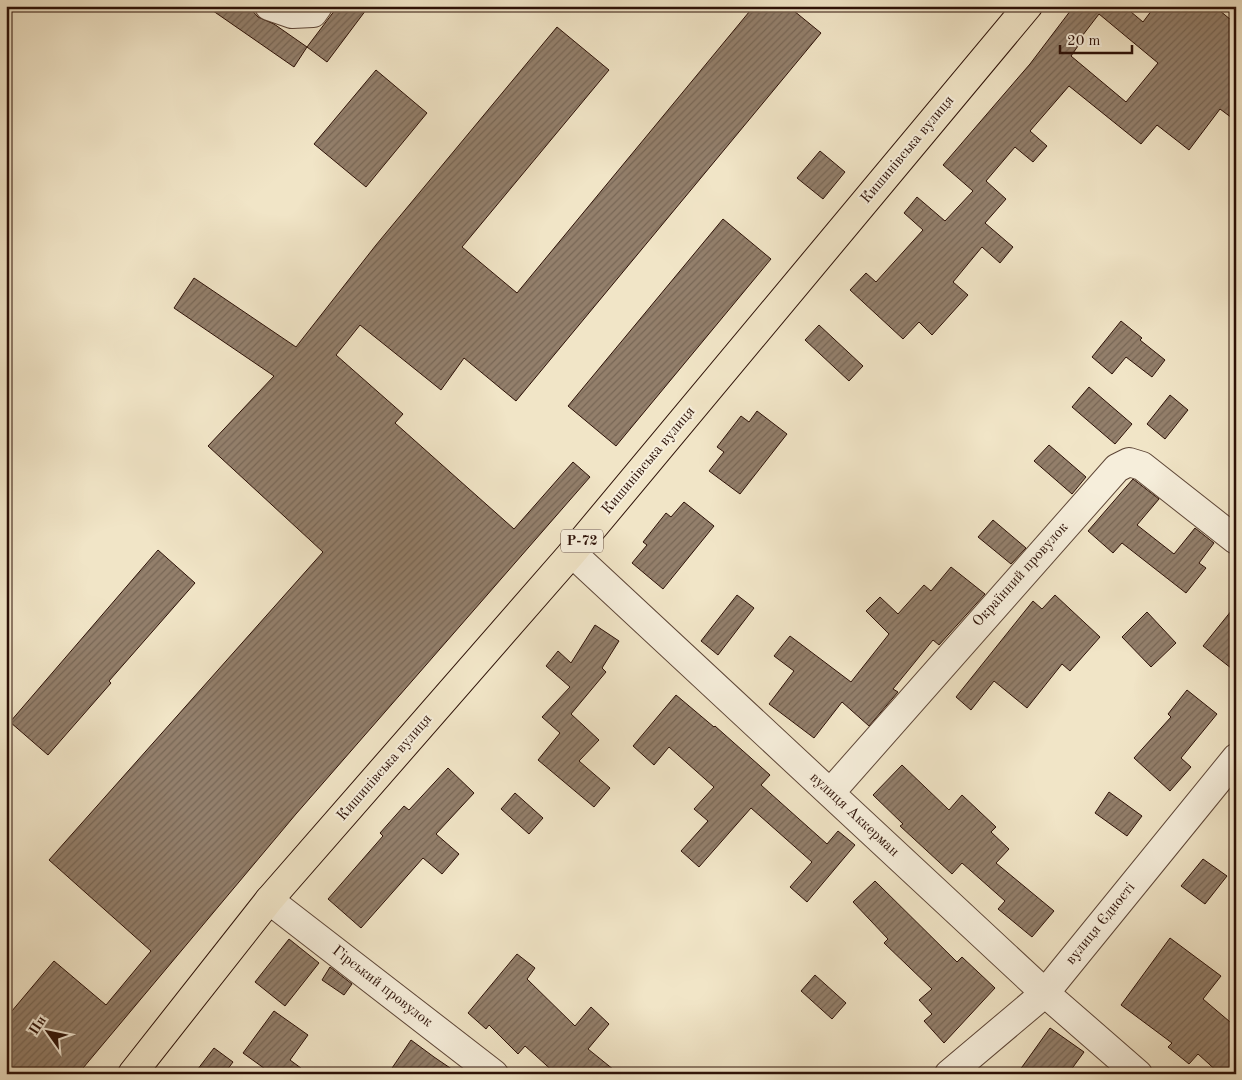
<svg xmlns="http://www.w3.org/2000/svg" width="1242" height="1080" viewBox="0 0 1242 1080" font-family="'Old Standard TT',serif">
  <defs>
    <pattern id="building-hatch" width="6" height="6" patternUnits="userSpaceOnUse" patternTransform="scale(1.25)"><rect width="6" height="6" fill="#937f6b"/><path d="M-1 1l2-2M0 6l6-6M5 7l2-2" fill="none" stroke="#786756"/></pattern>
  </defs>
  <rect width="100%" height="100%" fill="#f1e5c7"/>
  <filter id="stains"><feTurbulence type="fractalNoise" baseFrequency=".004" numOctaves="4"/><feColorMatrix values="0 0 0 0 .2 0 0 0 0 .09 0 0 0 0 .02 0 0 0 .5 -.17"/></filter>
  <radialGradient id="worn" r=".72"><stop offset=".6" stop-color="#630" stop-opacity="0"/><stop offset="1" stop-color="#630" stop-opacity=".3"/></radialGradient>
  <path fill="url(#building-hatch)" stroke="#2d1107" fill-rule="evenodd" d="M 206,6 L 248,6 L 258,17 L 274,24 L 307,47 L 294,67 Z
    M 338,6 L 369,6 L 327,62 L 307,47 Z
    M 754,6 L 788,6 L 821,33 L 516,401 L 464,358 L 441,390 L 360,325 L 336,355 L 403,414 L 395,423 L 514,529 L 573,462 L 590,477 L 296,814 L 78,1074 L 6,1074 L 6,1018 L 54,961 L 106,1005 L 151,951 L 49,860 L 323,552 L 208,446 L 274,376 L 174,308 L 194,278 L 296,347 L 376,245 L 557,27 L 609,70 L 462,247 L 517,293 Z
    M 1074,6 L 1124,6 L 1143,22 L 1155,6 L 1214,6 L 1236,24 L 1236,121 L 1220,109 L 1189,150 L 1157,125 L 1141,144 L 1069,86 L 1030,131 L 1047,146 L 1033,162 L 1015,147 L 986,181 L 1006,199 L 985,223 L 1013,247 L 1000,263 L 982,247 L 953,282 L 968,295 L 932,335 L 919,322 L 903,339 L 850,290 L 866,273 L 876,282 L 923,230 L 904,213 L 917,197 L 945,221 L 973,191 L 943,165 L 1030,64 ZM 1099,14 L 1158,63 L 1126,102 L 1071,56 L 1078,46 L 1076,44 Z
    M 376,70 L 427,113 L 366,187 L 314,144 Z
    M 820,151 L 845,172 L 823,199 L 797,178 Z
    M 723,219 L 771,259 L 616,446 L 568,406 Z
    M 1121,321 L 1142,338 L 1140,340 L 1165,360 L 1152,377 L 1126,357 L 1112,374 L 1092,357 Z
    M 819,325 L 863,366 L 849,381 L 805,340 Z
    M 1089,387 L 1132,424 L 1115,444 L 1072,407 Z
    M 1170,395 L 1188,410 L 1165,439 L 1147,424 Z
    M 757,411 L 787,434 L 740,494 L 709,471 L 724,452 L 717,447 L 741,416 L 749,422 Z
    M 1049,445 L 1086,477 L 1072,494 L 1034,461 Z
    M 1133,479 L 1159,499 L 1137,525 L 1174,554 L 1195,528 L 1214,543 L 1199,563 L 1206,568 L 1186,593 L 1122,543 L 1113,553 L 1088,531 Z
    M 684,502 L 714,526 L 663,589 L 632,563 L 647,545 L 643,542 L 666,513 L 671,517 Z
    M 993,520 L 1026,548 L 1011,564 L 978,537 Z
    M 158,550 L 195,583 L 109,681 L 111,683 L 48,755 L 10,722 Z
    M 951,567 L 985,594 L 939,645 L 933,640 L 893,689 L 898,692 L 869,726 L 842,702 L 814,738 L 769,704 L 794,671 L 774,656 L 790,636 L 851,682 L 889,634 L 866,611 L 880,597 L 898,614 L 924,585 L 931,591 Z
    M 737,595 L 754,608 L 718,655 L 701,641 Z
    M 1055,595 L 1100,637 L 1070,671 L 1062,664 L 1027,708 L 994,681 L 971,710 L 956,697 L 1033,601 L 1042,609 Z
    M 1236,605 L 1236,672 L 1203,646 Z
    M 1147,612 L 1176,643 L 1151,667 L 1122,637 Z
    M 595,625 L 619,641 L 602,668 L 606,672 L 571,714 L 599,740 L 579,761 L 610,788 L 594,807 L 538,760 L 560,733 L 542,717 L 570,687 L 546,666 L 558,651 L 571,663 Z
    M 1187,690 L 1217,714 L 1181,758 L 1191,767 L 1170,791 L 1134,758 L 1171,717 L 1168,714 Z
    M 676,695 L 714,727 L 715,726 L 770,775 L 761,785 L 827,844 L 838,831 L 855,845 L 807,902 L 790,887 L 812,862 L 751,808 L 699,867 L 681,851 L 708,821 L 694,809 L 714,787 L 669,747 L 654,765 L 633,746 Z
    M 902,765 L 949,810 L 962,795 L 996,827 L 991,832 L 1009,849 L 996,863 L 1054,911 L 1032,937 L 998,909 L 1005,901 L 962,863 L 952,874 L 900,826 L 903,824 L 873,795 Z
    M 448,768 L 474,793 L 436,834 L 459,854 L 442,874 L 423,858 L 361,928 L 328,899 L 383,836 L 380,833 L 404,806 L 409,810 Z
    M 1109,792 L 1142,816 L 1127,836 L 1095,813 Z
    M 515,793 L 543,818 L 529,834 L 501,809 Z
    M 1203,859 L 1227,876 L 1205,904 L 1181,886 Z
    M 875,881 L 957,962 L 962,957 L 995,988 L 944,1043 L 924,1021 L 932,1014 L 919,1000 L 932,989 L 884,943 L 888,939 L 853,902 Z
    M 1170,938 L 1221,976 L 1203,999 L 1236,1027 L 1236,1074 L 1220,1074 L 1198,1054 L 1189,1064 L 1168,1047 L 1172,1043 L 1121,1005 Z
    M 289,939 L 319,963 L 285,1006 L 255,982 Z
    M 517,954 L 535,968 L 527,979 L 575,1026 L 591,1007 L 609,1024 L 588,1049 L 619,1074 L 556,1074 L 525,1046 L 518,1054 L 489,1025 L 486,1029 L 468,1013 Z
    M 330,967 L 352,984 L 344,995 L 322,980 Z
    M 815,975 L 846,1003 L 832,1019 L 801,991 Z
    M 274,1011 L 308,1035 L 290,1060 L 309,1074 L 272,1074 L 243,1053 Z
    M 1050,1028 L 1084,1052 L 1068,1074 L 1017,1074 Z
    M 411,1040 L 434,1057 L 459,1074 L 388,1074 Z
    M 214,1048 L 233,1062 L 224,1074 L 194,1074 Z"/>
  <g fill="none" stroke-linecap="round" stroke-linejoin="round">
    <defs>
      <path id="minor" d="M 269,6 L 292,14 L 313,13 L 318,6
        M 572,553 L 1045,993 L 1138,1074
        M 830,793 L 1117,468 L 1129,462 L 1142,466 L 1236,540
        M 269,900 L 494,1074
        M 949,1074 L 1045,993 L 1236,758"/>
      <path id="major" d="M 132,1074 L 269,900 L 572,553 L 1028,6"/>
    </defs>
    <use href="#minor" stroke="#5e4637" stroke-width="30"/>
    <use href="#major" stroke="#2d1107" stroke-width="30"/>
    <use href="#minor" stroke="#f6eedb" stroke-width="28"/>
    <use href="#major" stroke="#f1e5c7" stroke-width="28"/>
  </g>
  <g text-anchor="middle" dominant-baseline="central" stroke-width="4" stroke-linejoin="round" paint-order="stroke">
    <rect fill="#f6eedb" stroke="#695347" stroke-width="1" x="561" y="529.5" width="42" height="23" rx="4"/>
    <g font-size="14" font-weight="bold" fill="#2d1107">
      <text x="582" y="541">Р-72</text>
    </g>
    <g font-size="15" fill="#2d1107" stroke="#f6eedb">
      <text transform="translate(908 150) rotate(-50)">Кишинівська вулиця</text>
      <text transform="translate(649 461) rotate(-50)">Кишинівська вулиця</text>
      <text transform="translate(1021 575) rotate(-48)">Окраїнний провулок</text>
      <text transform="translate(385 768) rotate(-49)">Кишинівська вулиця</text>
      <text transform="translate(854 815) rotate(43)">вулиця Аккерман</text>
      <text transform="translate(1101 924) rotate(-51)">вулиця Єдності</text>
      <text transform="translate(382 987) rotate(38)">Гірський провулок</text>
    </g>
  </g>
  <rect width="1242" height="1080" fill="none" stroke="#f1e5c7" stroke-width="25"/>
  <rect x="8" y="8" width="1227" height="1065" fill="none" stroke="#2d1107" stroke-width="2.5"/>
  <rect x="12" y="12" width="1217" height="1055" fill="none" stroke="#2d1107"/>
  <g transform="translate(48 1032) rotate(303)" stroke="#f6eedb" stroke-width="4" paint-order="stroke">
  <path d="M0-4L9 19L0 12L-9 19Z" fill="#2d1107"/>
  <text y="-8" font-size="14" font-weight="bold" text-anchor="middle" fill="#2d1107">Пн</text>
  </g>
  <path d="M1060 45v8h72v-8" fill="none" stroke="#2d1107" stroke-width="2.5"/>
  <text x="1067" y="45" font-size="15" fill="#2d1107" stroke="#f6eedb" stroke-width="4" paint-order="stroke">20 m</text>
  <rect width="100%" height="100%" filter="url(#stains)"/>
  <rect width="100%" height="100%" fill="url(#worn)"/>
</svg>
